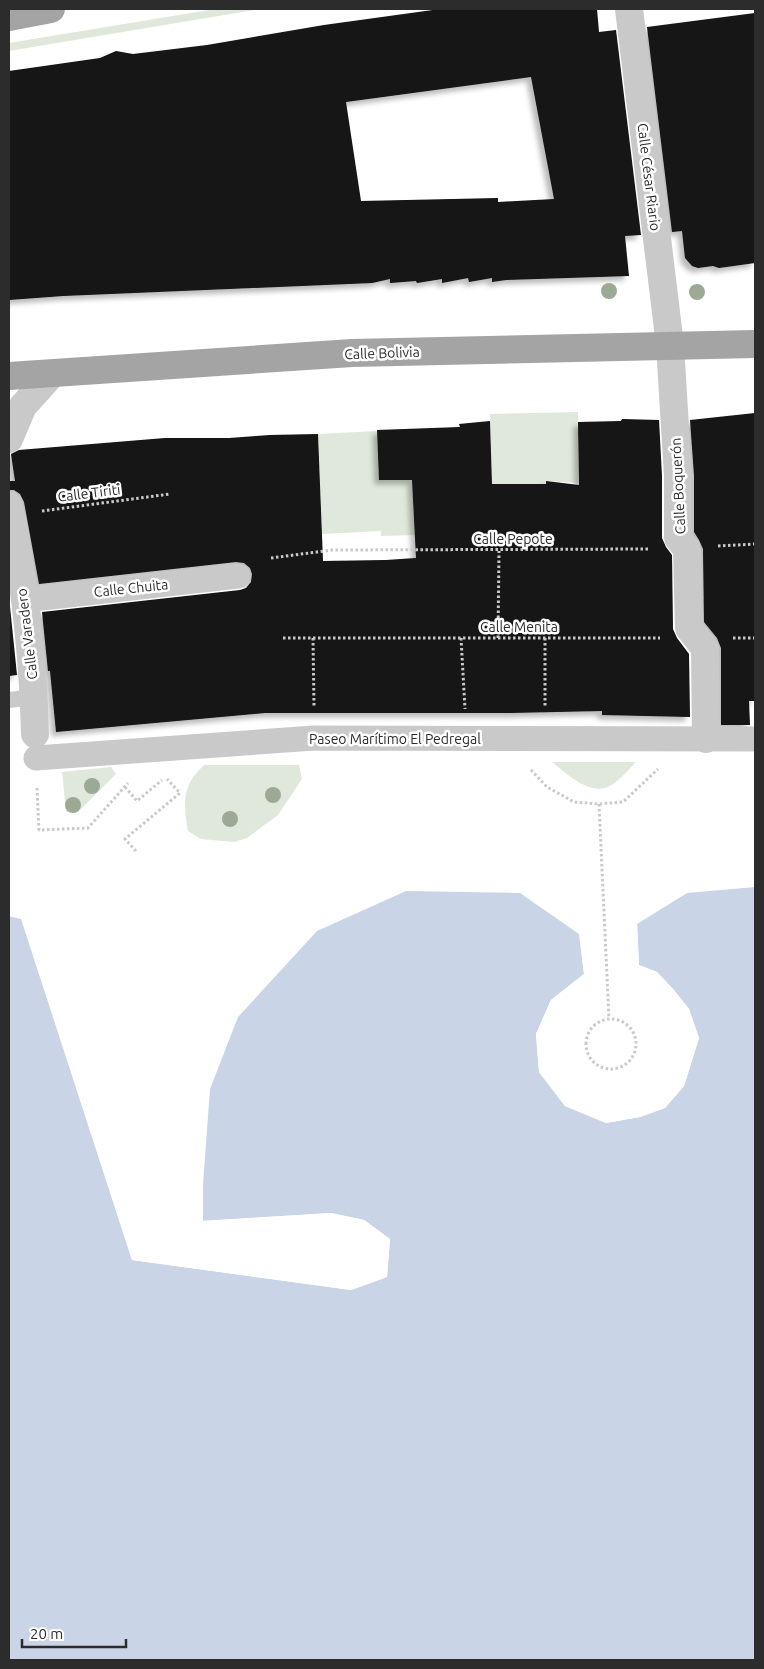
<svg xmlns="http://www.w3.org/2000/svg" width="764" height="1669" viewBox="0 0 764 1669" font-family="Ubuntu,sans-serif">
  <defs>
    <filter id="shadow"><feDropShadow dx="-4.5" dy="4.5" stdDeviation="2.5" flood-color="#0004"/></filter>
  </defs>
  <rect width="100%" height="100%" fill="#fff"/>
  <path fill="#e0e8db" d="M 215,9 L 261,9 L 9,51 L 9,43 Z
    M 578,412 L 578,483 L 546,481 L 546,484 L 492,484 L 490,414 Z
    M 377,431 L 379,480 L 412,480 L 415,535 L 381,536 L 381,531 L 322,534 L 318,434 Z
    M 552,762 L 636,762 C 629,769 622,778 613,784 C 592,799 567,774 552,762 Z
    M 204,765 L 299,765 L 302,779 L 278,815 L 247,838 L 234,842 L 201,839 L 188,831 C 183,803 182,785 204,765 Z
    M 111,767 L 116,774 L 78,812 L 66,812 L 62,772 Z"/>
  <path fill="#c9d5e6" d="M 755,887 L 755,1660 L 9,1660 L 9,916 L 21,919 L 132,1260 L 351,1290 L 387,1277 L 390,1239 L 364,1220 L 331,1213 L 203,1221 L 203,1184 L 210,1089 L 238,1017 L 317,931 L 406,891 L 520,893 L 579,934 L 584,974 L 551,1000 L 536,1034 L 539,1072 L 565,1106 L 606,1123 L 640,1117 L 665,1108 L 684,1086 L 699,1038 L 689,1009 L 673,989 L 657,972 L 639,965 L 637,924 L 687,893 Z"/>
  <path fill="#fff" d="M 21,916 L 23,918 L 134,1258 L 351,1288 L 385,1275 L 387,1240 L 363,1223 L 331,1215 L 245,1222 L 203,1223 L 201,1221 L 331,1213 L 364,1220 L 390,1239 L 387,1277 L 351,1290 L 132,1260 Z
    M 637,922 L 639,965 L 657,972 L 673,989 L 689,1009 L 699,1038 L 684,1086 L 665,1108 L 640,1117 L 606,1123 L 565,1106 L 539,1072 L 536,1034 L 551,1000 L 584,974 L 579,931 L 581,934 L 586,975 L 553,1001 L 539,1034 L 542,1071 L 567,1104 L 607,1121 L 640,1115 L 663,1106 L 682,1085 L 696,1038 L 687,1011 L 671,991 L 656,974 L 636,966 L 634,924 Z"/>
  <path fill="#131313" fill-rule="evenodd" filter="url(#shadow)" d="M 440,9 L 597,9 L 599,32 L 616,30 L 641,235 L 625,236 L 629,276 L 506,280 L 492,282 L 492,278 L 469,282 L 468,278 L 442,283 L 442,279 L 417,283 L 416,281 L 390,283 L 390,279 L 372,283 L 63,296 L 9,300 L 9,71 L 100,58 L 116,51 L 133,54 L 207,45 L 324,25 ZM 531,77 L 554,199 L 498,202 L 498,198 L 361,201 L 346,102 Z
    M 755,13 L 755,263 L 719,268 L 713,266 L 698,268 L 692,266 L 685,258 L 682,231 L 672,232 L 647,27 Z
    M 755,413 L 755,701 L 749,701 L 750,725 L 721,725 L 721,648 L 717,638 L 704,622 L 703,549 L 699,540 L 694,532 L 694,475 L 690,420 Z
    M 622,419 L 659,420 L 662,476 L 662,538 L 666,547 L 672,555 L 673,629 L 677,638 L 689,654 L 690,717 L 602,715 L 602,711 L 510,713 L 265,713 L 56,732 L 50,671 L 48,671 L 42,612 L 240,590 L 246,588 L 251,582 L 252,574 L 250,568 L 244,563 L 236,562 L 39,584 L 24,502 L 20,494 L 14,490 L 9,490 L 9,481 L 15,481 L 11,454 L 19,450 L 31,449 L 165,438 L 229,438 L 270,435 L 318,434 L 323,561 L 386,560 L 416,558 L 412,480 L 379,480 L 377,430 L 460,427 L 459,424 L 490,421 L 492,484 L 546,484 L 546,481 L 579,485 L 578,422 L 621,421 Z
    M 9,597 L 17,675 L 9,676 Z"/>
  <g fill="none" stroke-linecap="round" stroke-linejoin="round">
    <path stroke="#c9c9c9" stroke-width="3" stroke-dasharray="2.5 2.5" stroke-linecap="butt" d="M 42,511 L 170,494
      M 718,546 L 755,544
      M 271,558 L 332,550 L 650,549
      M 283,638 L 660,638
      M 313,638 L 314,707
      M 461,638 L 465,709
      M 498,638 L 499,551
      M 545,638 L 545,708
      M 733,638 L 755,638
      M 531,770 L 547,787 L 574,802 L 599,804 L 623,802 L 658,769
      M 125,787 L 137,801 L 162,780
      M 37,788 L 39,830 L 88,828 L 128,783
      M 599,804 L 609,1019
      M 136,851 L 125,839 L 180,793 L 167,779
      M586 1044a25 25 0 1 1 50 0a25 25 0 1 1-50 0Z"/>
    <path stroke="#c9c9c9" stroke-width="16" d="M 9,700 L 34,697"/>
    <path stroke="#c9c9c9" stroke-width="25" d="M 24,600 L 238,576
      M 36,758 L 314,738 L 755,739"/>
    <path stroke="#c9c9c9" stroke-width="28" d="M 629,9 L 670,345 L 678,476 L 678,538 L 687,549 L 689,628 L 705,648 L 706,739
      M 9,439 L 23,406 L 52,374
      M 9,505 C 25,580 33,658 35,734"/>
    <path stroke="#a4a4a4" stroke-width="28" d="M 9,17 L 51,9
      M 9,376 L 352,353 L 755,344"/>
  </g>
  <g fill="#9ba995">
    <circle cx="609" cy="291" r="8"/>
    <circle cx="697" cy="292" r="8"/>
    <circle cx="92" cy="786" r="8"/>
    <circle cx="273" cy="795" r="8"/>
    <circle cx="73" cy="805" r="8"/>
    <circle cx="230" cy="819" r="8"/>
  </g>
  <g text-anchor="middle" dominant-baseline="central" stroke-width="5" stroke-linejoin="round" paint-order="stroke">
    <g font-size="14" fill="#2c2c2c" stroke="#fff">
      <text transform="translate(649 177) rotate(83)">Calle César Riario</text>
      <text transform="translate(382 353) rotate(-2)">Calle Bolivia</text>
      <text transform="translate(678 486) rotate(-93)">Calle Boquerón</text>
      <text transform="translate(89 493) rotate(-7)">Calle Tiriti</text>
      <text x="513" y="539">Calle Pepote</text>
      <text transform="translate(131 588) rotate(-6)">Calle Chuita</text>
      <text x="519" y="627">Calle Menita</text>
      <text transform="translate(27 634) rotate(-97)">Calle Varadero</text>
      <text x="395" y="739">Paseo Marítimo El Pedregal</text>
    </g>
  </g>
  <rect width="764" height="1669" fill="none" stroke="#2c2c2c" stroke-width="20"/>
  <path d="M22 1639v8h104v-8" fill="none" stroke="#2c2c2c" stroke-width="2.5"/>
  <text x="30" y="1639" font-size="15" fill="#2c2c2c" stroke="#ffffff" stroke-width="4" paint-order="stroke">20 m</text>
</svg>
